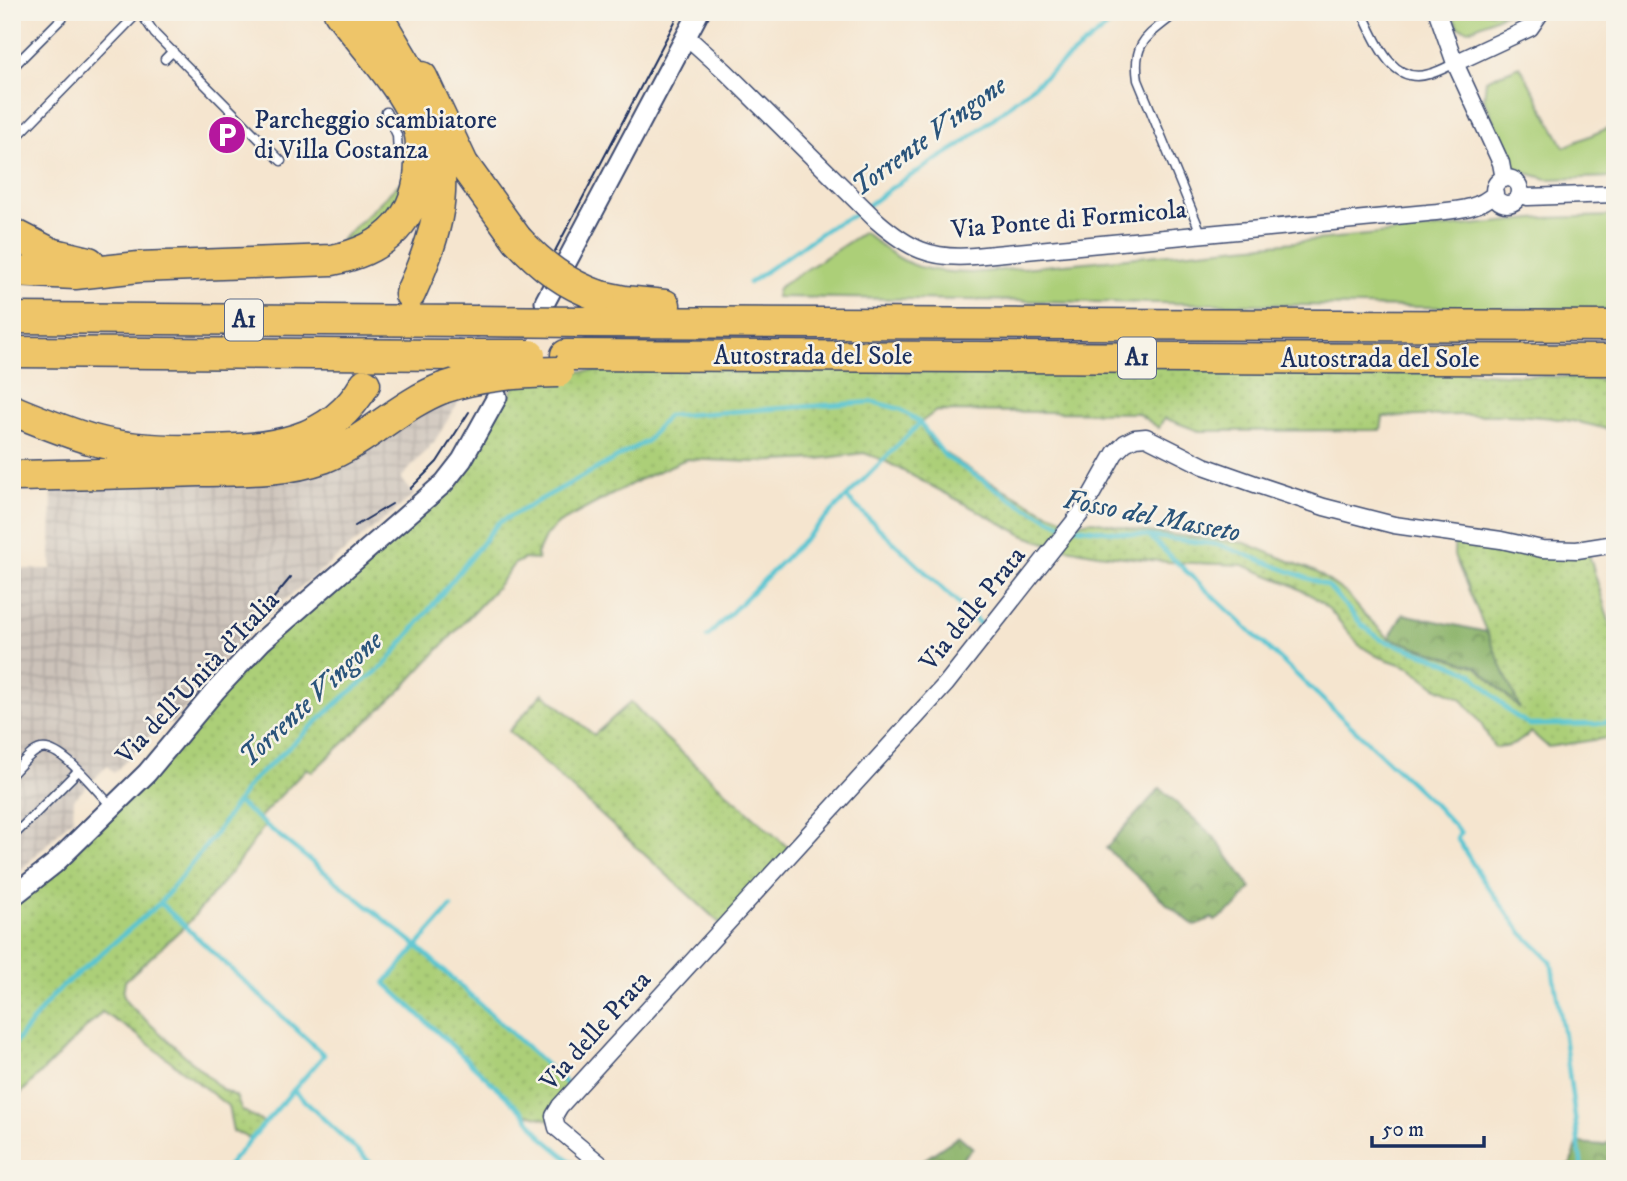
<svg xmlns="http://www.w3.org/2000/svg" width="1627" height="1181" viewBox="0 0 1627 1181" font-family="'IM FELL DW Pica',serif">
  <defs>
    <pattern id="industrial-grid" width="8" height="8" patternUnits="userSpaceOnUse" patternTransform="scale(1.75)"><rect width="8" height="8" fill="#ccc2b9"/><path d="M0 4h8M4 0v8" fill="none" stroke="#afa7a1"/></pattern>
    <pattern id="grass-dots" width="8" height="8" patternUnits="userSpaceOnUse" patternTransform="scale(1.75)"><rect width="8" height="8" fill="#accf78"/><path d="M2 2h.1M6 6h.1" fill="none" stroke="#93b26a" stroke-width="1.8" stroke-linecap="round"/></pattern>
    <pattern id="forest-crowns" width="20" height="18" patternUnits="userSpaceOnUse" patternTransform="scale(1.75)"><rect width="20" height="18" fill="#89b268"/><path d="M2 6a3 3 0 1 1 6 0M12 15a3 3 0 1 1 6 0" fill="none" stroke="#6f9159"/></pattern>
  </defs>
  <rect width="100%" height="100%" fill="#f7f3e8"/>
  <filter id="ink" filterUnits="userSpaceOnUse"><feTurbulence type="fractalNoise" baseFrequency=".0143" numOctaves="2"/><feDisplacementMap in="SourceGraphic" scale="14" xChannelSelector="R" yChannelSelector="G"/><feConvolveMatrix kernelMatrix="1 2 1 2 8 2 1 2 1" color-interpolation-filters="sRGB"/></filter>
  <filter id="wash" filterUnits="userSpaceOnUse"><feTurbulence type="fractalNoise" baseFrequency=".00686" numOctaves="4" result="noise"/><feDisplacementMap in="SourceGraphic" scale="28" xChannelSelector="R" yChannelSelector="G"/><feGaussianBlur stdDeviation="1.57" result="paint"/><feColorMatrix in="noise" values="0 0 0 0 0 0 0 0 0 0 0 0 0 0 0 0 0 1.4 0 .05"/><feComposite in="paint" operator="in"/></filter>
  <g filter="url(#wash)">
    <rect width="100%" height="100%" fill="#f5e5cf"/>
    <path fill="url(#industrial-grid)" d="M 463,395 L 434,442 L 401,478 L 414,495 L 281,603 L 222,661 L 172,725 L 155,708 L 150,712 L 161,724 L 114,773 L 107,766 L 74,799 L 73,818 L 12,879 L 12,569 L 51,569 L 52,487 L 407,419 Z"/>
    <path fill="url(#grass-dots)" stroke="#647f6b" stroke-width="2" d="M 404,179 C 397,215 370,233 338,243 Z
      M 659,355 L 1223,359 L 1615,380 L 1615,432 C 1542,407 1459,416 1383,417 L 1381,430 L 1199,431 L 1164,418 L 1159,428 L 1137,413 L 936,411 L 920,423 L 932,445 L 988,481 L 1044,511 L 1074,523 L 1094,521 L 1147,532 L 1245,543 L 1316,572 L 1347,594 L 1363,613 L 1389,638 L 1477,667 L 1518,707 L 1454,555 L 1455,535 L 1587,548 L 1615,641 L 1615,737 L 1548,747 L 1531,732 C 1520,742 1510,749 1494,747 L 1480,722 L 1461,698 L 1437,688 L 1411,668 L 1377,656 L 1359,645 L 1330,610 L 1314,597 L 1290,584 L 1243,565 L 1168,562 L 1098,554 L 1055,546 L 1025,536 L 883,460 L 864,453 L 817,459 L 754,462 L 686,459 L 639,480 L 559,523 L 546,535 L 537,554 L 538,560 L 524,559 L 514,564 L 496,588 L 399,692 L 312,772 L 307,768 L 259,818 L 266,824 L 229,875 L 189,922 L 125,981 L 123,994 L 127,1003 L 223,1090 L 236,1096 L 242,1110 L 265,1123 L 251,1139 L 233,1131 L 228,1106 L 132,1031 L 102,1012 L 12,1102 L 12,897 L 216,690 L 429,498 L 497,397 L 509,396 L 522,372 L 603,371 Z
      M 543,693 L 594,735 L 631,702 L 661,734 L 792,851 L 723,926 L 509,731 Z
      M 417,946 L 568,1085 L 573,1091 L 554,1121 L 524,1113 L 386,983 Z"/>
    <path fill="url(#forest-crowns)" stroke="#527063" stroke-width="2" d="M 1403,614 L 1487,632 L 1520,709 L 1477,667 L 1389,638 Z
      M 1160,788 L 1214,837 L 1251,888 L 1236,907 L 1215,921 L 1212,918 L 1195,926 L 1167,904 L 1106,848 Z
      M 959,1136 L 973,1148 L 952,1169 L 910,1169 Z
      M 1615,1140 L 1615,1157 L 1612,1158 L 1611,1169 L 1540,1169 L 1570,1165 L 1578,1143 L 1603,1145 Z"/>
    <path fill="#accf78" stroke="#647f6b" stroke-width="2" d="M 1451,12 L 1508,12 L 1469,30 L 1458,27 Z
      M 1520,66 L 1564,147 L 1615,125 L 1615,177 L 1547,179 L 1527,173 L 1513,166 L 1484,99 L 1486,80 Z
      M 1615,216 L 1615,310 L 776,297 L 778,288 L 864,232 C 905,266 919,272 972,273 L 1544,218 Z"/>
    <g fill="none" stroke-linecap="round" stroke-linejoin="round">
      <path stroke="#59c5d1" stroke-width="4.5" d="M 749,283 L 831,226 L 858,213 L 894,186 L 959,146 L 1125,12
        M 846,497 L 980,624
        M 1074,527 L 1220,545 L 1328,586 L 1363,626 L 1382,640 L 1433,657 L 1471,673 L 1511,713 L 1530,725 L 1597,724 L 1615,721
        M 1151,538 L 1436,806 L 1461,833 L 1457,838 L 1482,879 L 1523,934 L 1551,961 L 1564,1036 L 1582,1169
        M 707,637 L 920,423
        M 237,802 L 417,946 L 568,1085
        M 160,903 L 324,1055 L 225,1169
        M 451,907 L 385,983 L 524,1113 L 542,1137 L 580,1169
        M 12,1047 L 54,994 L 160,903 L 213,837 L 251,782 L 345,696 L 384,666 L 498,523 L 647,441 L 667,416 L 873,402 L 900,409 L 919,422 L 945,456 L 1023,506 L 1065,526
        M 293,1090 L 377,1169"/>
    </g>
  </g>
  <g filter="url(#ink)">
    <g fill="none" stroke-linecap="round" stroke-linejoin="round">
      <defs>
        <path id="service" d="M 140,12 L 155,34 L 281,161
          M 1177,12 C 1149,36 1132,40 1138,80 L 1201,233
          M 1362,12 C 1375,39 1391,86 1429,74 C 1438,72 1447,67 1455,63
          M 165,59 L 173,51
          M 12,68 L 68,12
          M 386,112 L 397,135 L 398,154
          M 12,142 L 139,12
          M 12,774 C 20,766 31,751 41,749 C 61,744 99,793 112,807
          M 12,837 L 78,771"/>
        <path id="minor" d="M 1437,12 L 1455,63 L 1501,163 L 1504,179
          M 686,36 L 725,71 L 877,221 C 908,248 931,260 974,256 L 1427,213 C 1450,210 1478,211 1495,193
          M 1455,63 L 1530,28 L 1541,12
          M1494 191a13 13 0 1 1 26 0a13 13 0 1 1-26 0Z
          M 1520,194 L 1528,197 L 1615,194
          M 606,1169 L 557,1128 L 554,1116 L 560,1106 L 946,684 L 1081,513 L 1115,453 L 1125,443 L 1135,438 L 1146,437 L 1204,466 L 1255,484 L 1324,507 L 1394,525 L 1501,540 L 1542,549 L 1577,550 L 1615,544"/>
        <path id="tertiary" d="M 567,261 L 699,12
          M 545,302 L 554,285
          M 12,897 L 54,864 L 147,773 L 216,690 L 262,641 L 444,483 L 462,460 L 497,397"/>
        <path id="motorway" d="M 375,12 L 419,86 L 422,99
          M 422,77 L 463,164 L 517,239
          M 12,233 L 51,253 L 89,262
          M 12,271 L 75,274 L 139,267 L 332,260 C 384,250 419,219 420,163 C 421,153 422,141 419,131 C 409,92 363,45 339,12
          M 410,294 C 433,244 450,195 434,140
          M 600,296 L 624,301 L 665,305
          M 12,318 L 476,321
          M 586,322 L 1615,326
          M 12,352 L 457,355
          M 566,355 L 1615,360
          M 12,410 C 39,421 65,432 93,440 C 129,450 167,451 205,450 C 267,449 331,445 365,384
          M 12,476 C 75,475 138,473 200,471 C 241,470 284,472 323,458 C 367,441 399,405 443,388"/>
      </defs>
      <use href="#service" stroke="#3c4a6f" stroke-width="11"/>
      <use href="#minor" stroke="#3c4a6f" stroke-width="19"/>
      <use href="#tertiary" stroke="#3c4a6f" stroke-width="23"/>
      <use href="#motorway" stroke="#3c4a6f" stroke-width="33"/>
      <use href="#service" stroke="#fff" stroke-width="8"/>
      <use href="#minor" stroke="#fff" stroke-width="16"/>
      <use href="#tertiary" stroke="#fff" stroke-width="19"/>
      <use href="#motorway" stroke="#eec569" stroke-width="30"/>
      <path stroke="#1b2f5e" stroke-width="2" d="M 555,251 L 680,12
        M 410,489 L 437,462 L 469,412
        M 355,526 L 392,504
        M 263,611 L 291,577"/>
      <defs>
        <path id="motorway-bridge" d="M 517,239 C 541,265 565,284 600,296
          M 476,321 L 586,322
          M 457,355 L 530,355
          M 443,388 C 481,375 518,373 558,372"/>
      </defs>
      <use href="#motorway-bridge" stroke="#3c4a6f" stroke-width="33" stroke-linecap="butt"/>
      <use href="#motorway-bridge" stroke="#eec569" stroke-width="30"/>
    </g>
  </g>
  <defs>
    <symbol id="parking-disc" viewBox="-11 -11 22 22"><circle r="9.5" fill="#b5179e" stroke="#f7f3e8"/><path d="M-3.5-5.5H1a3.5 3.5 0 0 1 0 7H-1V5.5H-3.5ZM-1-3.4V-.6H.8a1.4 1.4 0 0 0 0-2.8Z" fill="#fff"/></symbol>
  </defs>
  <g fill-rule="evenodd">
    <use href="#parking-disc" x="205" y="113" width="44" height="44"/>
  </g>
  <g text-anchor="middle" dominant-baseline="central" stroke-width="5" stroke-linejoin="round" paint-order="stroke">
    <g fill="#f7f3e8" stroke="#5d6a87" stroke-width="2">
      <rect x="225" y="299.5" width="38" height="41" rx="5"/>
      <rect x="1118" y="337.5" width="38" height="41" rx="5"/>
    </g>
    <g font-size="24" font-weight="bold" fill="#1b2f5e">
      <text x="244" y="320">A1</text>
      <text x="1137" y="358">A1</text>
    </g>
    <g font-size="26" fill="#1b2f5e" stroke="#f7f3e8" text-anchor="start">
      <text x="254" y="120">Parcheggio scambiatore<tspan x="254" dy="30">di Villa Costanza</tspan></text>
    </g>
    <g font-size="26" fill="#1b2f5e" stroke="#f7f3e8">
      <text transform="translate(1069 220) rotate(-5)">Via Ponte di Formicola</text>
      <text x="813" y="356">Autostrada del Sole</text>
      <text x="1380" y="359">Autostrada del Sole</text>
      <text transform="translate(973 609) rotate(-51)">Via delle Prata</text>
      <text transform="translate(198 678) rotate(-47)">Via dell'Unità d'Italia</text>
      <text transform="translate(596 1031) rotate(-48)">Via delle Prata</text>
    </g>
    <g font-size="28" font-style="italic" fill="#2a547b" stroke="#f7f3e8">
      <text transform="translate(929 136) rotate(-36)">Torrente Vingone</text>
      <text transform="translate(1152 516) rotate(11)">Fosso del Masseto</text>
      <text transform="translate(311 699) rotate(-43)">Torrente Vingone</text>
    </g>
  </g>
  <rect width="1627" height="1181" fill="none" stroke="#f7f3e8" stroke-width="42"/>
  <path d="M1372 1136v10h112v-10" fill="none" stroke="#1b2f5e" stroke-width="3.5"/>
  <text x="1382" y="1136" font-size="21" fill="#1b2f5e" stroke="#f7f3e8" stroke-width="5" paint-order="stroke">50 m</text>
</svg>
